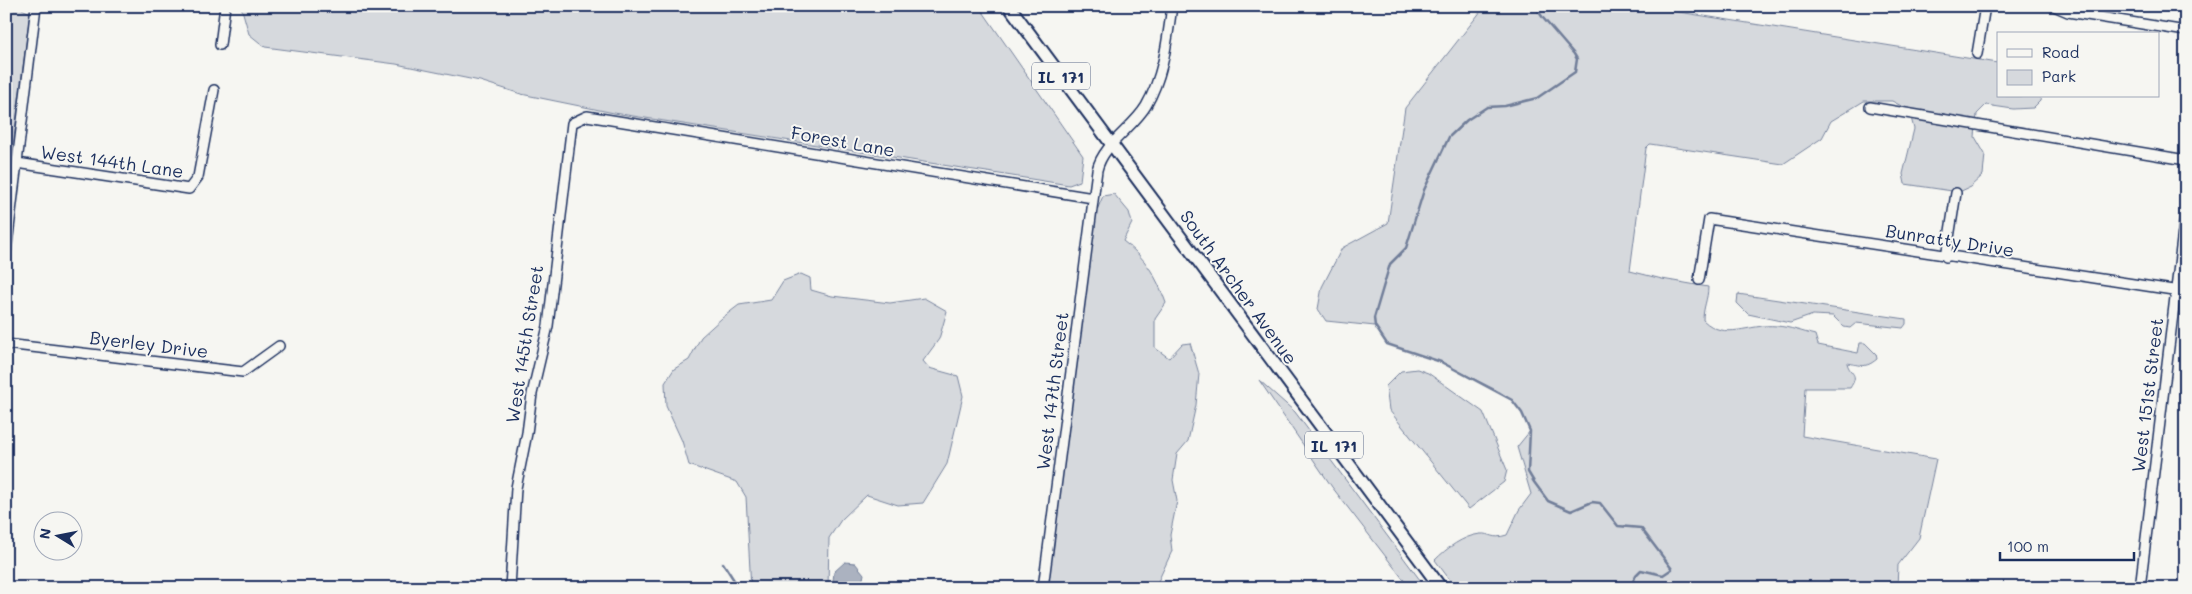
<svg xmlns="http://www.w3.org/2000/svg" width="2192" height="594" viewBox="0 0 2192 594" font-family="Mali,sans-serif">
  <rect width="100%" height="100%" fill="#f6f6f2"/>
  <filter id="ink" filterUnits="userSpaceOnUse"><feTurbulence type="fractalNoise" baseFrequency=".02" numOctaves="2"/><feDisplacementMap in="SourceGraphic" scale="10" xChannelSelector="R" yChannelSelector="G"/><feConvolveMatrix kernelMatrix="1 2 1 2 8 2 1 2 1" color-interpolation-filters="sRGB"/></filter>
  <g filter="url(#ink)">
    <path fill="#d6d9dd" stroke="#78849e" d="M 6,6 L 22,6 L 22,9 L 30,13 L 6,200 Z
      M 241,6 L 979,6 L 1083,156 L 1080,181 L 1069,185 L 614,113 L 521,94 L 480,81 L 396,64 L 265,47 L 249,34 Z
      M 1485,6 L 1660,6 L 1660,9 L 1998,63 L 1998,96 L 2041,96 L 2040,101 L 2033,108 L 2013,109 L 1986,105 L 1977,114 L 1975,137 L 1985,154 L 1983,175 L 1970,187 L 1959,192 L 1905,184 L 1903,174 L 1914,129 L 1909,110 L 1892,101 L 1864,101 L 1831,121 L 1822,138 L 1783,164 L 1650,144 L 1646,148 L 1630,271 L 1662,279 L 1708,287 C 1708,299 1703,307 1703,320 C 1726,342 1748,323 1777,326 C 1790,327 1803,332 1815,335 L 1818,345 L 1858,353 L 1860,343 L 1865,343 L 1876,354 L 1877,359 C 1865,369 1861,365 1847,363 C 1850,375 1860,373 1850,388 L 1805,388 L 1802,436 L 1936,459 L 1919,538 L 1898,565 L 1897,588 L 1456,588 L 1435,560 C 1447,548 1463,536 1480,534 C 1491,533 1491,540 1507,535 L 1519,510 L 1531,494 L 1517,447 L 1530,431 L 1522,413 L 1512,400 L 1500,392 L 1441,362 L 1387,344 L 1375,326 L 1326,321 L 1318,309 L 1322,287 L 1342,248 L 1388,223 L 1405,108 Z
      M 1114,194 L 1129,212 L 1132,223 L 1123,241 C 1145,257 1157,277 1166,303 L 1155,319 L 1155,348 L 1169,358 L 1182,344 L 1190,343 L 1199,374 L 1196,405 L 1188,441 L 1177,454 L 1173,480 L 1177,501 L 1170,535 L 1172,551 L 1155,588 L 1043,588 L 1094,217 L 1103,196 Z
      M 801,274 L 810,278 L 811,290 L 832,296 L 890,303 L 924,298 L 947,311 L 939,339 L 923,361 L 929,368 L 958,376 L 963,396 L 947,464 L 923,503 L 898,505 L 867,495 L 841,520 L 829,538 L 828,588 L 751,588 L 746,497 L 737,482 L 689,465 L 682,441 L 666,406 L 665,383 L 674,369 L 689,360 L 701,337 L 722,318 L 739,305 L 771,300 L 783,281 Z
      M 1738,294 L 1906,319 L 1906,324 L 1903,328 L 1856,323 L 1850,328 L 1844,327 L 1833,316 L 1813,315 L 1790,323 L 1748,314 L 1737,303 Z
      M 1417,369 L 1428,373 L 1483,412 L 1507,470 L 1504,482 L 1469,509 L 1389,410 L 1386,386 L 1401,371 Z
      M 1259,380 L 1295,412 L 1426,588 L 1410,588 L 1332,487 Z"/>
    <path fill="#abb2c0" stroke="#717e99" d="M 845,562 L 855,563 L 864,574 L 861,588 L 837,588 L 833,581 L 834,572 Z"/>
    <g fill="none" stroke-linecap="round" stroke-linejoin="round">
      <path stroke="#717e99" stroke-width="2.5" d="M 1535,6 L 1543,18 L 1574,54 L 1577,59 L 1575,72 L 1537,98 L 1505,106 L 1487,107 L 1467,120 L 1449,137 L 1424,190 L 1406,248 L 1390,264 L 1374,318 L 1375,326 L 1387,344 L 1441,362 L 1512,400 L 1522,413 L 1530,431 L 1528,472 L 1534,482 L 1548,501 L 1571,511 L 1592,502 L 1600,503 L 1618,526 L 1641,528 L 1672,569 L 1663,575 L 1641,570 L 1636,575 L 1630,588
        M 6,514 L 6,515
        M 6,519 L 8,525 L 6,544
        M 723,563 L 739,588
        M 6,585 L 7,588
        M 1589,588 L 1593,585 L 1601,588"/>
      <defs>
        <path id="minor" d="M 2054,6 L 2068,12 L 2186,31
          M 220,45 L 225,6
          M 1977,54 L 1985,6
          M 1870,107 L 2186,160
          M 17,163 L 189,189 L 198,177 L 214,90
          M 6,253 L 36,6
          M 1946,257 L 1956,193
          M 1699,280 L 1709,219 L 2186,292
          M 6,344 L 243,372 L 279,346
          M 510,588 L 516,488 L 527,433 L 532,394 L 548,326 L 572,123 L 587,116 L 1093,198
          M 1043,588 L 1097,170 C 1103,144 1133,128 1146,106 C 1164,75 1167,41 1172,6
          M 2140,588 L 2186,206"/>
        <path id="major" d="M 1009,6 L 1441,588"/>
      </defs>
      <use href="#minor" stroke="#1b2f5e" stroke-width="12"/>
      <use href="#major" stroke="#1b2f5e" stroke-width="15"/>
      <use href="#minor" stroke="#f6f6f2" stroke-width="9"/>
      <use href="#major" stroke="#f6f6f2" stroke-width="11"/>
    </g>
  </g>
  <g text-anchor="middle" dominant-baseline="central" stroke-width="4" stroke-linejoin="round" paint-order="stroke">
    <g fill="#f6f6f2" stroke="#5d6b8a" stroke-width="1">
      <rect x="1032" y="62.5" width="58" height="27" rx="4"/>
      <rect x="1305" y="431.5" width="58" height="27" rx="4"/>
    </g>
    <g font-size="16" font-weight="bold" fill="#1b2f5e">
      <text x="1061" y="76">IL 171</text>
      <text x="1334" y="445">IL 171</text>
    </g>
    <g font-size="18" fill="#1b2f5e" stroke="#f6f6f2">
      <text transform="translate(843 141) rotate(10)">Forest Lane</text>
      <text transform="translate(112 161) rotate(8)">West 144th Lane</text>
      <text transform="translate(1950 240) rotate(9)">Bunratty Drive</text>
      <text transform="translate(1239 287) rotate(54)">South Archer Avenue</text>
      <text transform="translate(149 344) rotate(7)">Byerley Drive</text>
      <text transform="translate(524 344) rotate(-81)">West 145th Street</text>
      <text transform="translate(1052 391) rotate(-83)">West 147th Street</text>
      <text transform="translate(2147 395) rotate(-83)">West 151st Street</text>
    </g>
  </g>
  <rect width="2192" height="594" fill="none" stroke="#f6f6f2" stroke-width="25"/>
  <rect x="12" y="12" width="2167" height="569" fill="none" stroke="#1b2f5e" stroke-width="2" filter="url(#ink)"/>
  <rect x="1997" y="32" width="162" height="65" fill="#f6f6f2" stroke="#9ea6b7"/>
  <rect x="2007" y="49" width="25" height="8" fill="#f6f6f2" stroke="#9ea6b7"/>
  <text x="2042" y="58" font-size="15" fill="#1b2f5e">Road</text>
  <rect x="2007" y="70" width="25" height="15" fill="#d6d9dd" stroke="#9ea6b7"/>
  <text x="2042" y="82" font-size="15" fill="#1b2f5e">Park</text>
  <g transform="translate(58 536) rotate(280)"><circle r="24" fill="#f6f6f2" stroke="#9ea6b7"/>
  <path d="M0-4L9 19L0 12L-9 19Z" fill="#1b2f5e"/>
  <text y="-8" font-size="14" font-weight="bold" text-anchor="middle" fill="#1b2f5e">N</text>
  </g>
  <path d="M2000 552v8h134v-8" fill="none" stroke="#1b2f5e" stroke-width="2.5"/>
  <text x="2007" y="552" font-size="15" fill="#1b2f5e" stroke="#f6f6f2" stroke-width="4" paint-order="stroke">100 m</text>
</svg>
